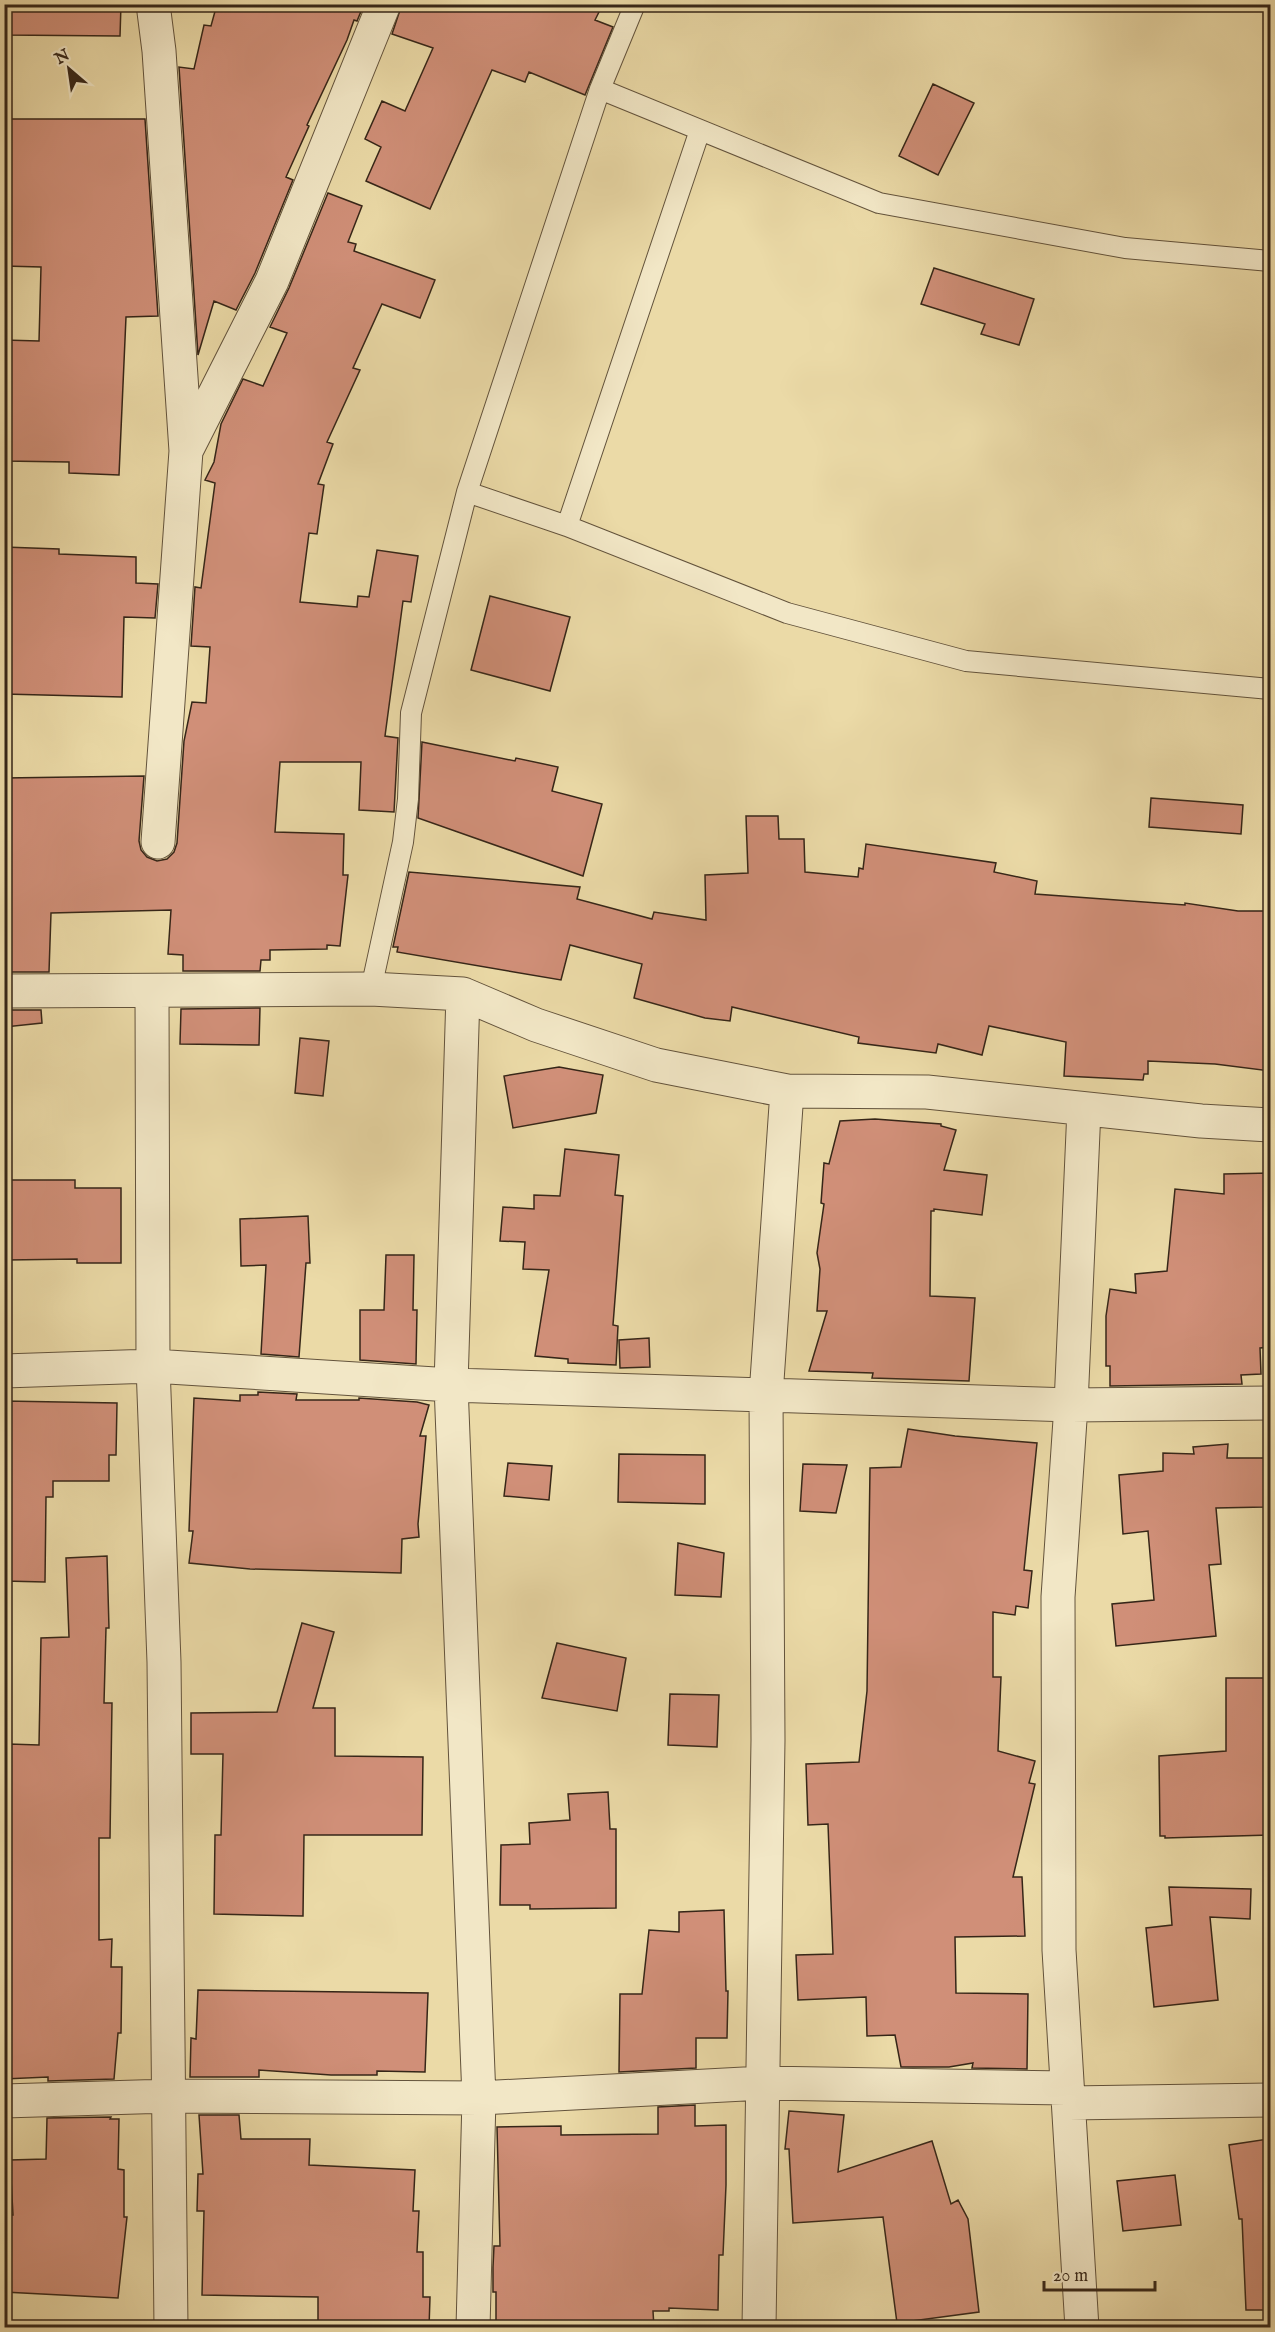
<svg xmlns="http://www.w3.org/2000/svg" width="1275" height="2332" viewBox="0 0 1275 2332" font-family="'IM FELL English',serif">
  <rect width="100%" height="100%" fill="#ebdaa7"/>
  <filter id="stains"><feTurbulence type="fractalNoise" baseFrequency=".00333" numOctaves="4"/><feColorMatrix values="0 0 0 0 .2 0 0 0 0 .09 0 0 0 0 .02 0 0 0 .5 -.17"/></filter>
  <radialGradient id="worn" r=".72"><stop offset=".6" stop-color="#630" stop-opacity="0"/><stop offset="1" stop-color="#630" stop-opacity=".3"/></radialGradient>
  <path fill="#d08f78" stroke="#362618" stroke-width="1.5" d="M 4,4 L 121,4 L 120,36 L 4,35 Z
    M 217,4 L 364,4 L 357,21 L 354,20 L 347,40 L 307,125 L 309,126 L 286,177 L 293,180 L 255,273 L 236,310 L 214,301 L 198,355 L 179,67 L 194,69 L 204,25 L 211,26 Z
    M 402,4 L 603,4 L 595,20 L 613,27 L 585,95 L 529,72 L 525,82 L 492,70 L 430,209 L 366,181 L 381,147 L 365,139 L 382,101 L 405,111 L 433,48 L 392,34 Z
    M 933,84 L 974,103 L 938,175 L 899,156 Z
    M 4,119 L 145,119 L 158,316 L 126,317 L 119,475 L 69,473 L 69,462 L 4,461 L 4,340 L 39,341 L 41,267 L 4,266 Z
    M 328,193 L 362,206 L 348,242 L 356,244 L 354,251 L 435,280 L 420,318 L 382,304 L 353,368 L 360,370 L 327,442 L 333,444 L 318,484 L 324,485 L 317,534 L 309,533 L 300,602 L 357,607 L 358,596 L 369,597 L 377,550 L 418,556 L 411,602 L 403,601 L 385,736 L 398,738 L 394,812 L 359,810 L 361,762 L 280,762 L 275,832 L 344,834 L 343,875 L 348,875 L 340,946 L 327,945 L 327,949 L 270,950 L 270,960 L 261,960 L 260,971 L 183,971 L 183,955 L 168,954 L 171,910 L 51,913 L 49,972 L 7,972 L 9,913 L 4,913 L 4,778 L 144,776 L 139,841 L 141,850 L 147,857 L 157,861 L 167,859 L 174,852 L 177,843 L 184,741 L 192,702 L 206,703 L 210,647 L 191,646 L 195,587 L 201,588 L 215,483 L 205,480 L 214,462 L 221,424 L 243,379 L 263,386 L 287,333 L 270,327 L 289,288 Z
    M 934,268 L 1034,299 L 1019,345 L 981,334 L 985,324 L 921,304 Z
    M 4,547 L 59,549 L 59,554 L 136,557 L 136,583 L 158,584 L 155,618 L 124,617 L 122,697 L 4,694 Z
    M 490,596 L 570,617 L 550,691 L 471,670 Z
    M 422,742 L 515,761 L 516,758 L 558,767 L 552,791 L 602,804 L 583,876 L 418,818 Z
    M 1151,798 L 1243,805 L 1241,834 L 1149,827 Z
    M 746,816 L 778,816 L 779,839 L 804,839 L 805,872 L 858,877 L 859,868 L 863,869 L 866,844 L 996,863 L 994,872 L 1037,881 L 1035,894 L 1185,905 L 1185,903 L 1238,911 L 1270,911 L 1270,1071 L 1215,1064 L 1148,1061 L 1148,1074 L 1144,1074 L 1143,1080 L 1064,1076 L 1066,1042 L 989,1026 L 982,1055 L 938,1044 L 936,1053 L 858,1043 L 859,1037 L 732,1007 L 730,1021 L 705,1018 L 634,998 L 642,964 L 570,945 L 561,980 L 397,952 L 398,947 L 393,947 L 409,872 L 580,887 L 577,899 L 652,919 L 654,912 L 706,920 L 705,875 L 748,873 Z
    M 260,1008 L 259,1045 L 180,1044 L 181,1009 Z
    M 6,1010 L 41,1010 L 42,1023 L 5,1027 Z
    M 300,1038 L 329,1041 L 323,1096 L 295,1093 Z
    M 559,1067 L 603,1075 L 596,1113 L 513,1128 L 504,1076 Z
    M 875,1119 L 941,1124 L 941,1126 L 956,1130 L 944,1170 L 987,1175 L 982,1215 L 934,1209 L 934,1211 L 931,1211 L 930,1296 L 975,1298 L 969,1381 L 872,1378 L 873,1373 L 809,1371 L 827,1311 L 817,1311 L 820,1269 L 817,1253 L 824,1204 L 821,1203 L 824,1163 L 829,1164 L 840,1121 Z
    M 565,1149 L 619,1155 L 615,1195 L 623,1196 L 613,1325 L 618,1326 L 616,1365 L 568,1363 L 568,1359 L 535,1356 L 549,1270 L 523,1269 L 525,1242 L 500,1241 L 503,1207 L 534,1209 L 534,1195 L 560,1196 Z
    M 1270,1173 L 1270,1347 L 1260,1348 L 1261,1374 L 1241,1375 L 1242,1384 L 1110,1386 L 1110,1366 L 1106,1366 L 1106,1316 L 1110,1289 L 1136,1293 L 1135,1274 L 1167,1271 L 1175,1189 L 1224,1194 L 1224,1174 Z
    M 7,1180 L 75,1180 L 75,1188 L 121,1188 L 121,1263 L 77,1263 L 77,1259 L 7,1260 Z
    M 308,1216 L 310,1263 L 306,1263 L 299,1357 L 261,1354 L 266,1265 L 241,1266 L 240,1219 Z
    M 386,1255 L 414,1255 L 413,1310 L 417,1310 L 416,1364 L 360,1360 L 360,1310 L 384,1310 Z
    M 649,1338 L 650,1367 L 620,1368 L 619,1340 Z
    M 258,1392 L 297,1394 L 296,1400 L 359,1400 L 359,1398 L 417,1402 L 429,1405 L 420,1436 L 426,1436 L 418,1524 L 419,1537 L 402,1539 L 401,1573 L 250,1569 L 189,1563 L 193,1531 L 189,1531 L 194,1398 L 240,1401 L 240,1395 L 258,1395 Z
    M 4,1401 L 117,1403 L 116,1455 L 109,1455 L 109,1481 L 53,1481 L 53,1497 L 46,1497 L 45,1582 L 4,1581 Z
    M 908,1429 L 955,1436 L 1037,1443 L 1024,1570 L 1032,1571 L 1028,1608 L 1016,1606 L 1015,1615 L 993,1612 L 993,1677 L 1001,1677 L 998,1751 L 1035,1761 L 1029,1783 L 1035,1784 L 1013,1877 L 1022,1877 L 1025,1936 L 955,1937 L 956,1993 L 1028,1994 L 1027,2069 L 972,2068 L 973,2063 L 949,2067 L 901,2067 L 895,2035 L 867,2036 L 866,1997 L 798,2000 L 796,1955 L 833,1954 L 828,1824 L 808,1825 L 806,1764 L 859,1762 L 867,1691 L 870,1468 L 901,1467 Z
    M 1228,1444 L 1227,1458 L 1264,1458 L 1265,1507 L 1216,1508 L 1221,1564 L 1209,1565 L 1216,1636 L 1116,1646 L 1112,1604 L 1154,1600 L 1148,1531 L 1123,1534 L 1119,1475 L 1163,1471 L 1163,1453 L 1194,1454 L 1193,1447 Z
    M 619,1454 L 705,1455 L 705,1504 L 618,1502 Z
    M 508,1463 L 552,1466 L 549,1500 L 504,1496 Z
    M 803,1464 L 847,1465 L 836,1513 L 800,1511 Z
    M 678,1543 L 724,1553 L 721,1597 L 675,1595 Z
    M 107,1556 L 109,1628 L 106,1628 L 104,1703 L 112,1703 L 110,1838 L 99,1838 L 99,1940 L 112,1939 L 111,1967 L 122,1967 L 121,2033 L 118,2033 L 114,2079 L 48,2081 L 48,2077 L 4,2079 L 9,1744 L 39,1745 L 41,1638 L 69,1637 L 66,1558 Z
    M 302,1623 L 334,1632 L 313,1708 L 335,1708 L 335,1756 L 423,1757 L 422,1835 L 304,1835 L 303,1916 L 214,1914 L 215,1835 L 221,1835 L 223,1754 L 191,1754 L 191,1713 L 277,1712 Z
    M 557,1643 L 626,1658 L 617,1711 L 542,1698 Z
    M 1226,1678 L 1266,1678 L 1266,1758 L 1270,1758 L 1270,1835 L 1165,1838 L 1165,1836 L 1160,1836 L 1159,1756 L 1226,1751 Z
    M 670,1694 L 719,1695 L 717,1747 L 668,1745 Z
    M 608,1792 L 610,1829 L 616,1829 L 616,1908 L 530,1909 L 530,1905 L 500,1905 L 501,1845 L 530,1844 L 529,1823 L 570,1820 L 568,1794 Z
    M 1169,1887 L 1251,1889 L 1250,1919 L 1210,1917 L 1218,2000 L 1154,2007 L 1146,1928 L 1172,1925 Z
    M 724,1910 L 726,1991 L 728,1991 L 727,2038 L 696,2038 L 696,2068 L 619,2072 L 620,1994 L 642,1994 L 649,1930 L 679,1932 L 679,1912 Z
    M 198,1990 L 428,1993 L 425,2072 L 377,2071 L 377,2075 L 331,2075 L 259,2070 L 259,2077 L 190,2077 L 191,2038 L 196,2039 Z
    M 695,2105 L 695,2126 L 726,2125 L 726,2185 L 723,2255 L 719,2255 L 718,2310 L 669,2308 L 669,2311 L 653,2311 L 654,2328 L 496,2328 L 496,2292 L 493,2292 L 493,2267 L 494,2246 L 500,2246 L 497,2127 L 561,2126 L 561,2135 L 658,2134 L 658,2107 Z
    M 789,2111 L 844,2115 L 838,2172 L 932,2141 L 951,2204 L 958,2200 L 968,2219 L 979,2312 L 897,2323 L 883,2217 L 793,2223 L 789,2149 L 785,2149 Z
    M 199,2115 L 239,2115 L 241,2139 L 310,2139 L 309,2165 L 415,2170 L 413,2211 L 419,2211 L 417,2252 L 423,2252 L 423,2297 L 430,2297 L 429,2328 L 318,2328 L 318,2297 L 202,2295 L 204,2211 L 197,2211 L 198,2174 L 203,2174 Z
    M 111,2117 L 110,2119 L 119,2119 L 118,2169 L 124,2170 L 124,2217 L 127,2217 L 118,2298 L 4,2292 L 4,2215 L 13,2215 L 10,2160 L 46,2159 L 47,2118 Z
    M 1268,2139 L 1270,2158 L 1270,2310 L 1246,2310 L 1242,2219 L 1239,2219 L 1229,2145 Z
    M 1175,2175 L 1181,2225 L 1123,2231 L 1117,2181 Z"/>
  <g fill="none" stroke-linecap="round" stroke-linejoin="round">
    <defs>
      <path id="service" d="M 600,89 L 879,203 L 1125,248 L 1270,261
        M 467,492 L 567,526 L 787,613 L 966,661 L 1270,689
        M 567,526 L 700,130
        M 371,989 L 403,842 L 408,799 L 411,713 L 467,492 L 600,89 L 635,4"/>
      <path id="minor" d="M 153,4 L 159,51 L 186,451 L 158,842
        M 187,449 L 272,281 L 384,4
        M 4,991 L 371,989 L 463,994 L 536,1025 L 656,1065 L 787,1091 L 927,1092 L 1201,1121 L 1270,1125
        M 152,991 L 153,1366 L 164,1662 L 171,2328
        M 463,994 L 451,1385 L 479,2098 L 473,2328
        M 4,1371 L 153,1366 L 451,1385 L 766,1395 L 1071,1405 L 1270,1403
        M 4,2101 L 170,2096 L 479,2098 L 763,2083 L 1066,2088
        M 1069,2103 L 1270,2100
        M 759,2328 L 768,1740 L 766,1395 L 787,1091
        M 1082,2328 L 1059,1950 L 1058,1597 L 1071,1405 L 1084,1109"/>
    </defs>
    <use href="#service" stroke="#63533c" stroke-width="22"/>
    <use href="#minor" stroke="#63533c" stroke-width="35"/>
    <use href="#service" stroke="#f2e7c6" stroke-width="20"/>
    <use href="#minor" stroke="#f2e7c6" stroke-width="33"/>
  </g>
  <rect width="1275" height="2332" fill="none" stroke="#ebdaa7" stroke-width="24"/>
  <rect x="6" y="6" width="1263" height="2320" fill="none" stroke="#362618" stroke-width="3"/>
  <rect x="12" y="12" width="1251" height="2308" fill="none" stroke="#362618" stroke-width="1.5"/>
  <g transform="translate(69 69) rotate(331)" stroke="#f2e7c6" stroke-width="4.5" paint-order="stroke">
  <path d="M0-4.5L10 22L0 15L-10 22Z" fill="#362618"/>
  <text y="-9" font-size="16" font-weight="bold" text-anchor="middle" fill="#362618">N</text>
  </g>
  <path d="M1044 2281v9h111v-9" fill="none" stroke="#362618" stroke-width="3"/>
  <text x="1053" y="2281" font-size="18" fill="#362618" stroke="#f2e7c6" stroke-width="4.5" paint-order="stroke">20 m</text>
  <rect width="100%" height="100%" filter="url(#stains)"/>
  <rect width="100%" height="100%" fill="url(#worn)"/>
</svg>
